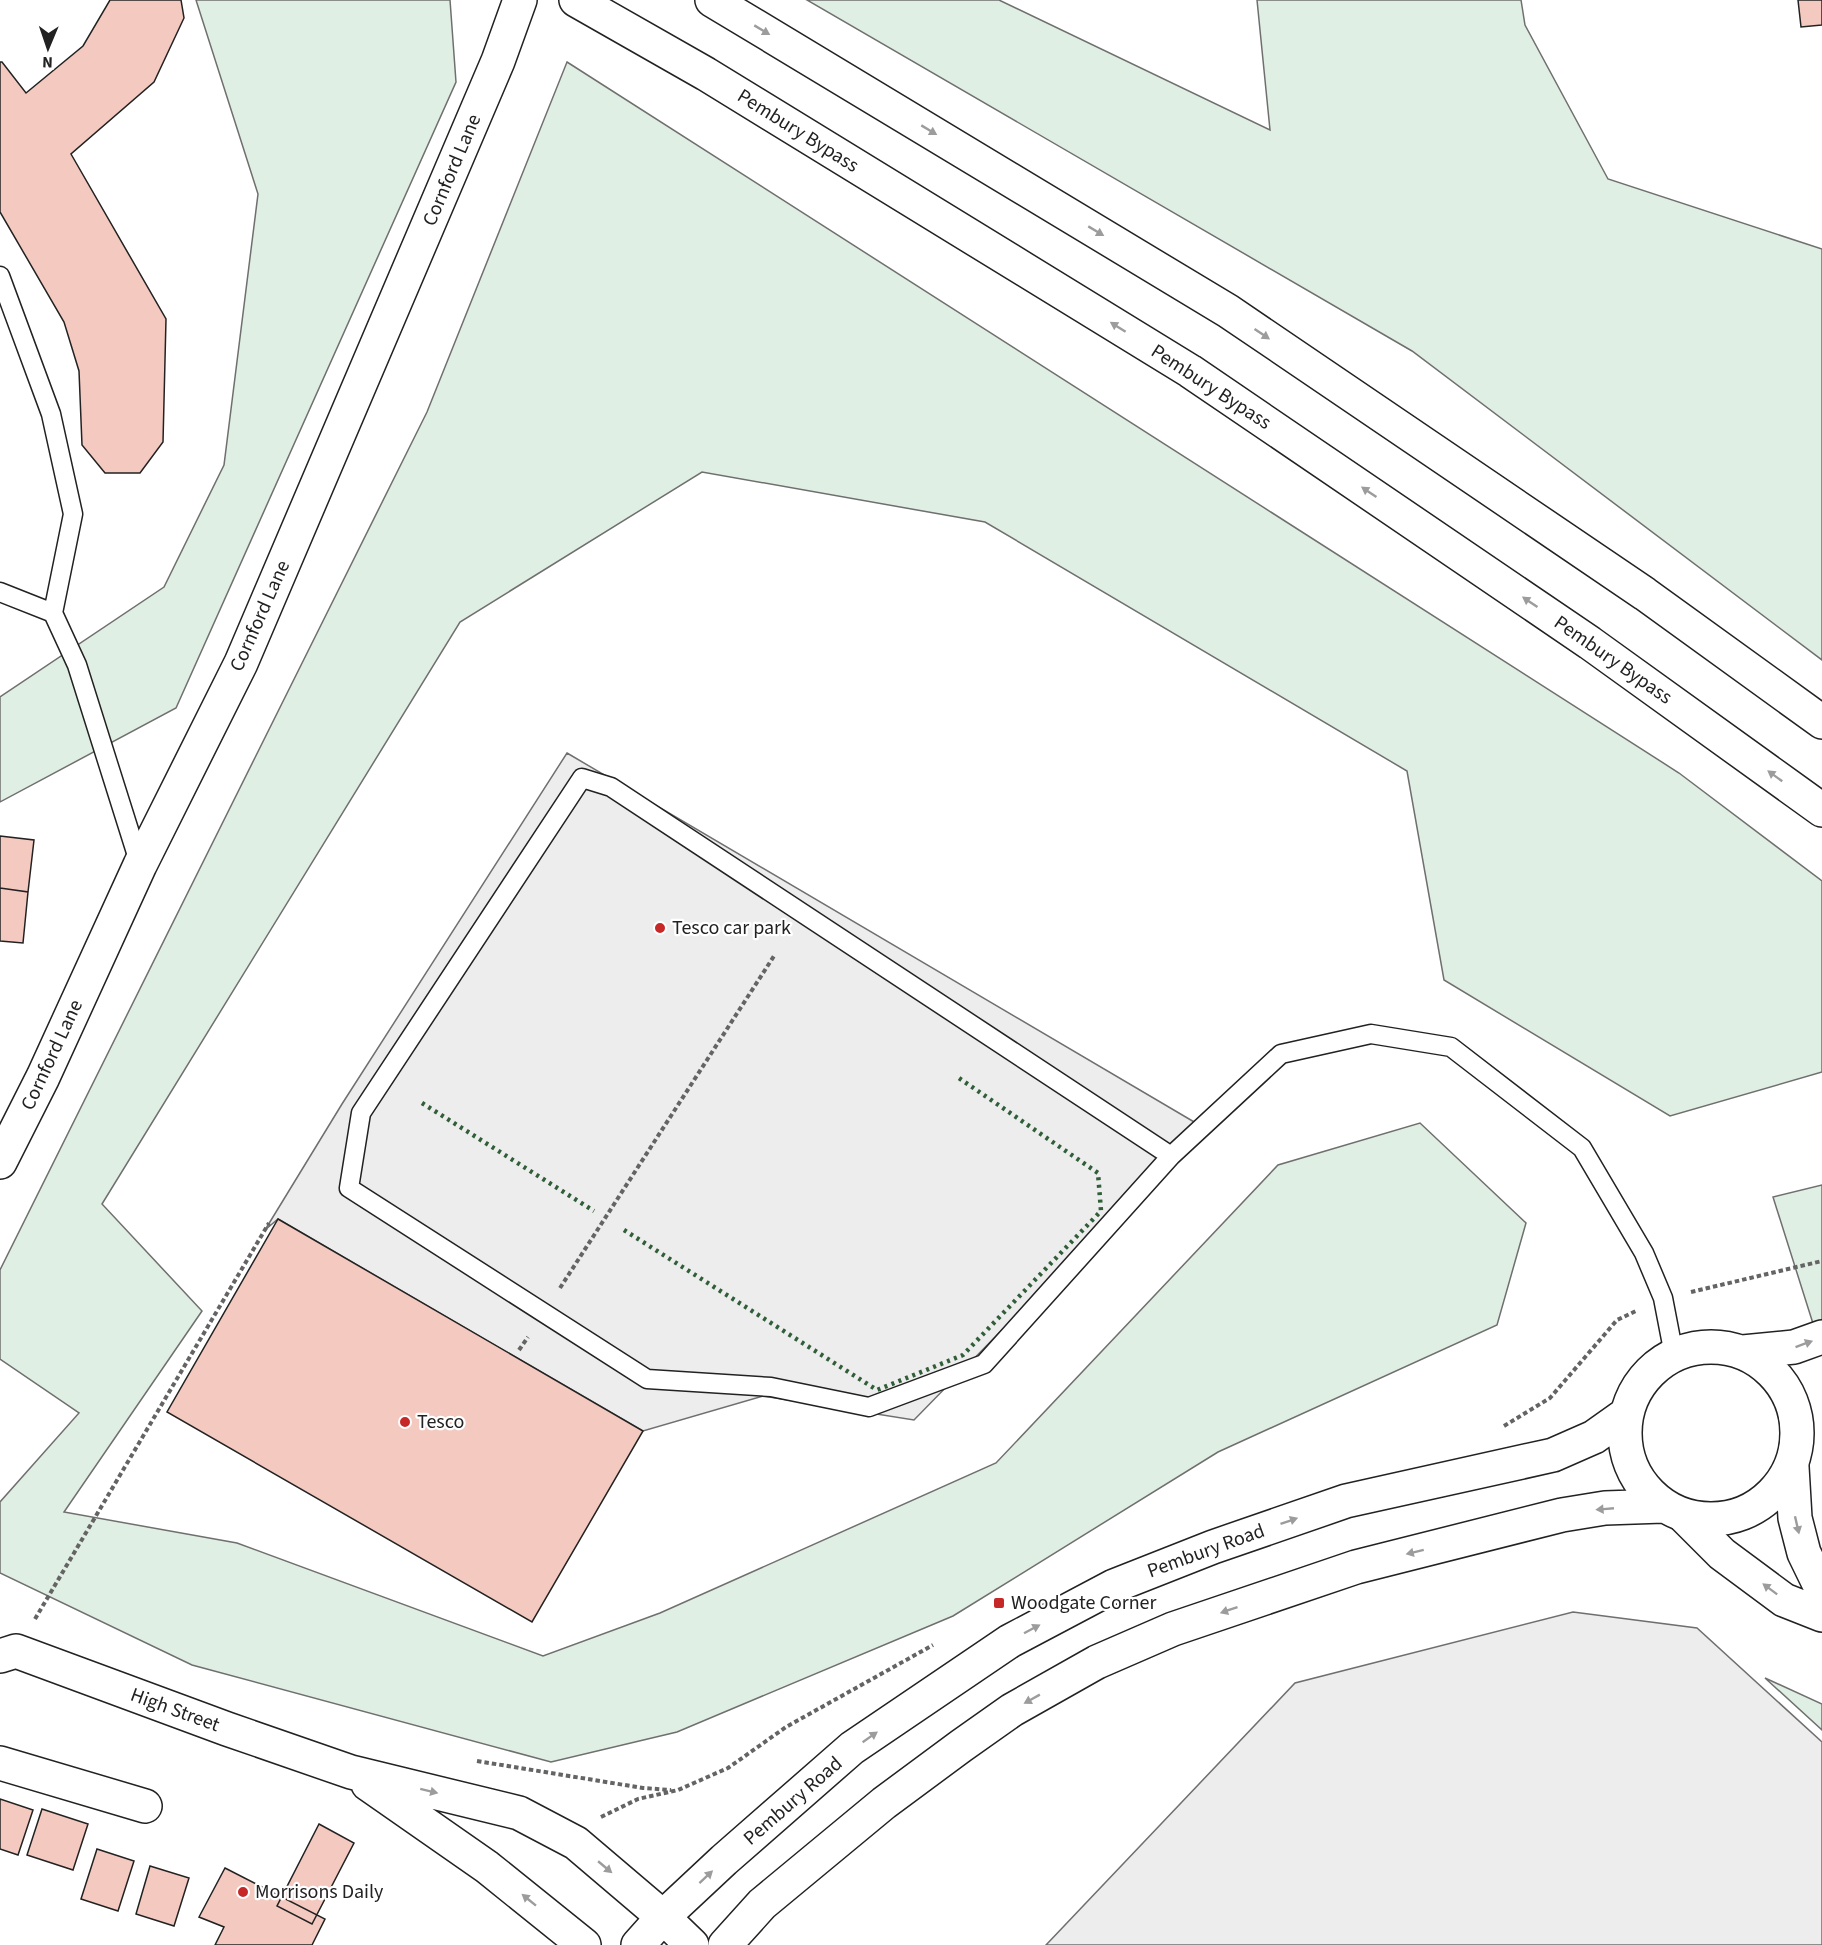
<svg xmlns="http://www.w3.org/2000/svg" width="1822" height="1945" viewBox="0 0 1822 1945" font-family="'Source Sans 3',sans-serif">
  <rect width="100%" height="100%" fill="#fff"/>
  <path fill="#e0efe3" stroke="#6f6f6f" stroke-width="1.5" d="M 196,0 L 450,0 L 456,82 L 176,708 L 0,802 L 0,697 L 164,587 L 224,465 L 258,194 Z
    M 807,0 L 999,0 L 1270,130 L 1257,0 L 1521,0 L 1525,25 L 1608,179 L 1822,249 L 1822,660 L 1412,351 Z
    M 567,62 L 1679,773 L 1822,881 L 1822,1072 L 1670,1116 L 1444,980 L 1407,771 L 985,522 L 702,472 L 460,622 L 102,1204 L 202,1311 L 64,1512 L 237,1543 L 543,1656 L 660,1613 L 996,1463 L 1278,1165 L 1420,1123 L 1526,1223 L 1497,1325 L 1218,1452 L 953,1616 L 677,1732 L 551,1762 L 192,1665 L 0,1573 L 0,1502 L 79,1413 L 0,1359 L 0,1270 L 427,412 Z
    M 1822,1185 L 1822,1352 L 1773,1197 Z
    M 1765,1678 L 1822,1704 L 1822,1730 Z"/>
  <path fill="#ededed" stroke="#6f6f6f" stroke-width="1.5" d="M 567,753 L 1201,1126 L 914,1420 L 763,1396 L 643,1431 L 278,1219 L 265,1230 L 342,1104 Z
    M 1573,1612 L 1697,1628 L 1822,1742 L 1822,1945 L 1046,1945 L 1295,1683 Z"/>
  <path fill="#f3c9c0" stroke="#222" stroke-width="1.5" d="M 110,0 L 181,0 L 184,18 L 154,82 L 71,154 L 166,319 L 163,442 L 140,473 L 105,473 L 82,445 L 79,371 L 64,322 L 0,212 L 0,62 L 2,62 L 26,93 L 83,46 Z
    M 1798,0 L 1822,0 L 1822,25 L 1801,27 Z
    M 0,836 L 34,840 L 28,892 L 0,888 Z
    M 0,888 L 28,892 L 23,943 L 0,941 Z
    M 278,1219 L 643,1431 L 532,1622 L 167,1412 Z
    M 0,1799 L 33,1810 L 18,1855 L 0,1849 Z
    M 42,1809 L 88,1824 L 73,1870 L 27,1855 Z
    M 319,1824 L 354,1843 L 312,1924 L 277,1906 Z
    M 97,1849 L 134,1861 L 118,1911 L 81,1899 Z
    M 150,1866 L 189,1878 L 174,1926 L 136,1914 Z
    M 225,1868 L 325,1919 L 312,1945 L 215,1945 L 224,1927 L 199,1917 Z"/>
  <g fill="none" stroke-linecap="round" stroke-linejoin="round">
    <defs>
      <path id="lane" d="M 0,276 L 51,414 L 73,514 L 53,613
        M 0,592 L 53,613 L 77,665 L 140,865
        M 1171,1156 L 611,787 L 582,778 L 361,1113 L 349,1188 L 647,1379 L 771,1387 L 869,1407 L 984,1364 L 1171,1156 L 1281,1054 L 1371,1034 L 1451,1047 L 1582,1148 L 1644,1253 L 1663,1298 L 1674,1355"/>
      <path id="street" d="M 0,1162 L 43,1077 L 140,865 L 241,663 L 498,61 L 520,0
        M 0,1763 L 145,1806"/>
      <path id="secondary" d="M 0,1656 L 16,1651 L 227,1729 L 351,1772 L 519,1813 L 576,1843 L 663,1917 L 692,1945
        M 368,1784 L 487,1867 L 584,1945"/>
      <path id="primary" d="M1625 1433a86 86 0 1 1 172 0a86 86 0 1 1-172 0Z
        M 1743,1352 L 1794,1347 L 1822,1337
        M 638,1945 L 663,1917 L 724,1860 L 852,1748 L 1010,1641 L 1114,1586 L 1213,1547 L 1346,1501 L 1553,1455 L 1594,1437 L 1625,1415
        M 725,1945 L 762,1904 L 884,1803 L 961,1746 L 1012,1710 L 1097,1662 L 1173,1629 L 1356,1567 L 1562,1515 L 1605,1508 L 1663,1506"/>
      <path id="highway" d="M 576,0 L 706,74 L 1190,371 L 1590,643 L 1822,810
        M 712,0 L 1228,311 L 1645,594 L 1822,722
        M 1792,1467 L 1795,1518 L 1804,1553 L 1822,1590
        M 1685,1517 L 1722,1554 L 1784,1600 L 1822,1615"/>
    </defs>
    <use href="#lane" stroke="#222" stroke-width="21"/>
    <use href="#street" stroke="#222" stroke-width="36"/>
    <use href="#secondary" stroke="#222" stroke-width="36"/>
    <use href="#primary" stroke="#222" stroke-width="36"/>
    <use href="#highway" stroke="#222" stroke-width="36"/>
    <path stroke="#646464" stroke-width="4" stroke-dasharray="4.5 3" stroke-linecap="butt" d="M 560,1288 L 774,956
      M 1691,1292 L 1822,1261
      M 519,1350 L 528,1337
      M 1504,1426 L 1550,1398 L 1617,1320 L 1636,1311
      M 35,1619 L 269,1223
      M 477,1761 L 643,1788 L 671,1790
      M 601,1817 L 638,1799 L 678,1790 L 728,1768 L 786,1727 L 933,1645"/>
    <use href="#lane" stroke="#fff" stroke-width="18"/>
    <use href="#street" stroke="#fff" stroke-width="33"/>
    <use href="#secondary" stroke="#fff" stroke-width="33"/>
    <use href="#primary" stroke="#fff" stroke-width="33"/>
    <use href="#highway" stroke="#fff" stroke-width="33"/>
    <path stroke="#2f5e38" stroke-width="4.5" stroke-dasharray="3 4.5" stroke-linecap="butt" d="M 422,1103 L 594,1211
      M 624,1230 L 877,1390 L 963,1355 L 1101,1211 L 1098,1173 L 956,1076"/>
  </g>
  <defs><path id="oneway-solid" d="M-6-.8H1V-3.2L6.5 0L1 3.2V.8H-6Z" transform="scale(1.5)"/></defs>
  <g fill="#9c9c9c">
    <use href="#oneway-solid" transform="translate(762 30) rotate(31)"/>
    <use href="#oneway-solid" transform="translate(929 130) rotate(31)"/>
    <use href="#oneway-solid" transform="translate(1096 231) rotate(31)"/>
    <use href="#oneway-solid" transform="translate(1118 327) rotate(-148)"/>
    <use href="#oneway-solid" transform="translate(1262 334) rotate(34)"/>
    <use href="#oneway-solid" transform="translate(1369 492) rotate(-146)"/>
    <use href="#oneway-solid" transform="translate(1530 602) rotate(-146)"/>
    <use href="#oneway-solid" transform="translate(1775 776) rotate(-144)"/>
    <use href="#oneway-solid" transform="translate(1804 1344) rotate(-20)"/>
    <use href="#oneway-solid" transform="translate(1605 1509) rotate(175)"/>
    <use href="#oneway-solid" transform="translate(1289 1521) rotate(-19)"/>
    <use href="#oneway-solid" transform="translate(1797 1525) rotate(77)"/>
    <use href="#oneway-solid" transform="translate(1415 1552) rotate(166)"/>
    <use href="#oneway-solid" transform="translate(1770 1589) rotate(-143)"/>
    <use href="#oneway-solid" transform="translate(1229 1610) rotate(161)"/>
    <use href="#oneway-solid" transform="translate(1032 1629) rotate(-28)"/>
    <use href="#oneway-solid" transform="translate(1032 1699) rotate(151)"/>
    <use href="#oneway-solid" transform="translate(870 1737) rotate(-35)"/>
    <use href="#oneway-solid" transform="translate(429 1791) rotate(14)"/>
    <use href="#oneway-solid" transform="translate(605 1867) rotate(40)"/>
    <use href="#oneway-solid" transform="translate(706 1877) rotate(-43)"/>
    <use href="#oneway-solid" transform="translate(529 1900) rotate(-141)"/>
  </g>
  <g fill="#c62828" stroke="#fff" stroke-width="2">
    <circle cx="660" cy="928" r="6"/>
    <circle cx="405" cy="1422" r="6"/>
    <rect x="993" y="1597" width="12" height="12" rx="3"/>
    <circle cx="243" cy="1892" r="6"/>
  </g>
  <g text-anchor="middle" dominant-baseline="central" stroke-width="4.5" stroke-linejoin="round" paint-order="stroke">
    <g font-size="20" fill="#222" stroke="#fff">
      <text transform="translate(798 131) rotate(32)">Pembury Bypass</text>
      <text transform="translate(452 170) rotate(-67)">Cornford Lane</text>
      <text transform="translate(1211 387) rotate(33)">Pembury Bypass</text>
      <text transform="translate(260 616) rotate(-66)">Cornford Lane</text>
      <text transform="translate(1613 660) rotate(35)">Pembury Bypass</text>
      <text transform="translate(52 1055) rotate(-65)">Cornford Lane</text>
      <text transform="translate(1206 1551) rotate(-20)">Pembury Road</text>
      <text transform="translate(175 1710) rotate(20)">High Street</text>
      <text transform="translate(793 1801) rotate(-41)">Pembury Road</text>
    </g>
    <g font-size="20" fill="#222" stroke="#fff" text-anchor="start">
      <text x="672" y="928">Tesco car park</text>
      <text x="417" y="1422">Tesco</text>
      <text x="1011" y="1603">Woodgate Corner</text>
      <text x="255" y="1892">Morrisons Daily</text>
    </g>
  </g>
  <g transform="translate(48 48) rotate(182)" stroke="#ffffff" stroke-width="4.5" paint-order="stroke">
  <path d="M0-4.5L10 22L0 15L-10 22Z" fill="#222222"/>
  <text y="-9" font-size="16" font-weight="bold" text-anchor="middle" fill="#222222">N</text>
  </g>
</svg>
